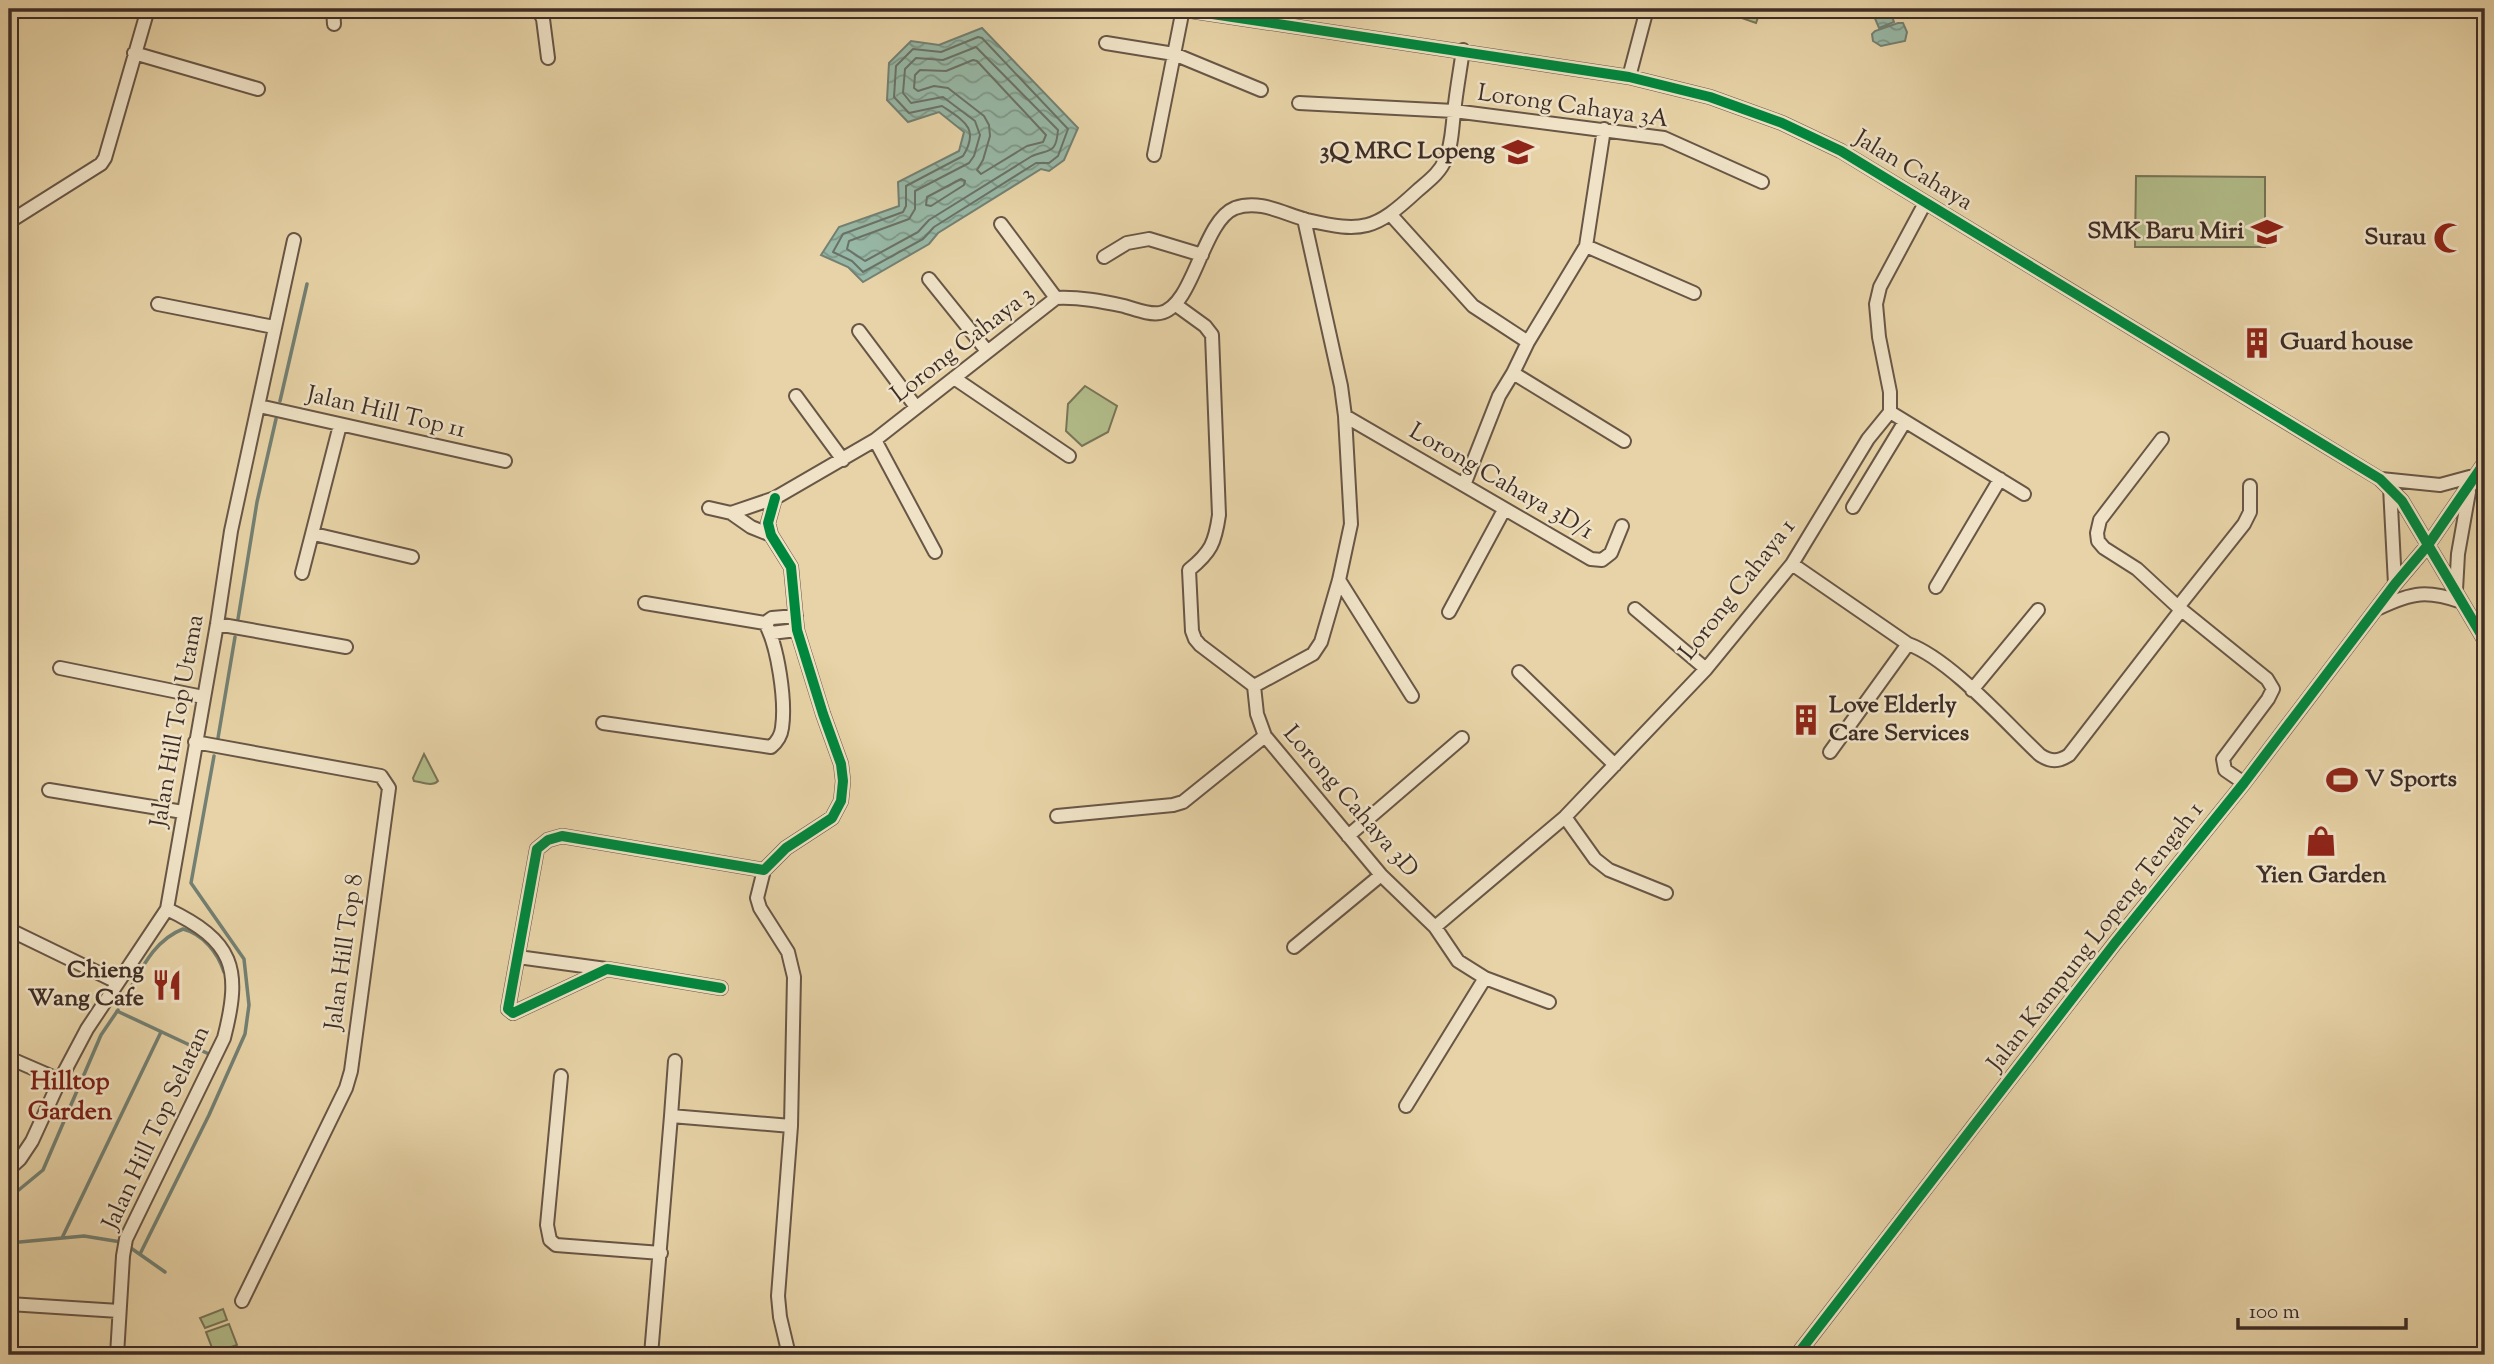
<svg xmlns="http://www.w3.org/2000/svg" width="2494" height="1364" viewBox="0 0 2494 1364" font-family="'Sorts Mill Goudy',serif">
  <defs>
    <pattern id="water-waves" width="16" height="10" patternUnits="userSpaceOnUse" patternTransform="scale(1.75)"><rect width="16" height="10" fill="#97b8a6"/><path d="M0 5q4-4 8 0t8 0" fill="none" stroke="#7d9687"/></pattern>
  </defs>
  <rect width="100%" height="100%" fill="#e7d3a7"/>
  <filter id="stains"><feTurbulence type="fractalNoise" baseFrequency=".00286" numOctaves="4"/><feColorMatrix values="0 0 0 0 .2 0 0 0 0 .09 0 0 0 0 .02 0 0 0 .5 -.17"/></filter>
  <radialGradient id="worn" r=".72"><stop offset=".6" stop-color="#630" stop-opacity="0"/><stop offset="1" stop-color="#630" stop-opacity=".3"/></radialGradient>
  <path fill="#b2bd8a" stroke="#787558" stroke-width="2" d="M 1732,9 L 1761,9 L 1756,23 L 1730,14 Z
    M 2136,176 L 2265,177 L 2265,247 L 2135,247 Z
    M 1085,386 L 1117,406 L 1108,432 L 1082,446 L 1066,431 L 1068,404 Z
    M 424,754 L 438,781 C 432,787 422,782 414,781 L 413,778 Z
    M 223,1309 L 227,1320 L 205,1328 L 200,1318 Z
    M 229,1324 L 237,1345 L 214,1353 L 206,1332 Z"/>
  <path fill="url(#water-waves)" stroke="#738073" stroke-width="2" d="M 1871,9 L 1889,9 L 1894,22 L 1879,28 Z
    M 1898,23 L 1903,23 L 1907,32 L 1905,41 L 1881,46 L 1873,41 L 1872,34 L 1875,31 Z
    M 982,28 L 1078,128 L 1064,160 L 1049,171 L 1041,169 L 938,233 L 929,244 L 863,282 L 848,267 L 821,255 L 839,227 L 899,206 L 898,182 L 959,151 L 964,132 L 939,112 L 908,122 L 887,100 L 889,63 L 911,41 L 939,45 Z"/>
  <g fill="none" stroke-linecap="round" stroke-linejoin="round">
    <path stroke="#6a7266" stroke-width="2" d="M 978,37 L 982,38 L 1068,129 L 1058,156 L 1049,163 L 1036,163 L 934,227 L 923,239 L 863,272 L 852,261 L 833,252 L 843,234 L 903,212 L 906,206 L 906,186 L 963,156 C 980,128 964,121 942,106 L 909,113 L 894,97 L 896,66 L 913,49 L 941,52 Z
      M 976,47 L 1058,130 C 1056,155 1049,149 1032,156 L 929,220 L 918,232 L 865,261 L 847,249 L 849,241 L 909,219 L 915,209 L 915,191 L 969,163 L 974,156 L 980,135 L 975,121 L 943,97 L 911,103 L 903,93 L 905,69 L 916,58 L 943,60 Z
      M 973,60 L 977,61 L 1046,135 L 1043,142 L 1027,146 L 981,174 L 977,170 L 983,160 L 990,136 L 989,125 L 984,116 L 948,88 L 934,86 L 918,91 L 914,88 L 915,75 L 920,70 L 946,71 Z
      M 961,179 L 965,181 L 964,185 L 931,206 L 926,205 L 927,197 Z"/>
    <path stroke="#738073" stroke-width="3.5" d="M 280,401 L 307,284
      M 238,619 L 257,502 L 276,419
      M 218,738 L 235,637
      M 127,994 C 141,970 154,940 183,929 C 203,934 218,953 224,972
      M 117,1011 L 211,1055
      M 9,1198 L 43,1170 L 101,1035 L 118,1010
      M 62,1238 L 161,1032
      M 9,1243 L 84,1236 L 121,1242
      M 128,1246 L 165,1272
      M 140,1254 L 209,1115 L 245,1034 L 249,1005 L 244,959 L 191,883 L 214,756"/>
    <defs>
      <path id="minor" d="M 333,9 L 334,24
        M 538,9 L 543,19 L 548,58
        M 1179,9 L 1629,77 L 1710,97 L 1782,123 L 1841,151 L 2380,479 L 2402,501 L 2485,641
        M 1106,43 L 1174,54 L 1261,90
        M 134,53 L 258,89
        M 1629,77 L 1647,9
        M 1299,103 L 1454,111 L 1664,138 L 1762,182
        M 1154,155 L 1183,9
        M 1391,215 L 1473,306 L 1528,342 L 1513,373 L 1499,396 L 1464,485
        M 1304,219 L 1341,386 L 1345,416 L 1351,524 L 1339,580 L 1321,642 L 1313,654 L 1254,686 L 1257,714 L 1265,736 L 1381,875 L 1435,927 L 1458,961 L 1485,978 L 1549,1002
        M 9,222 L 101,164 L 105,158 L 148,9
        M 1001,224 L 1056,298
        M 1586,246 L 1694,293
        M 1104,257 L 1127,243 L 1149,239 L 1202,255
        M 929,279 L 987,351
        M 158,304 L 274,327
        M 1176,305 L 1205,326 L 1212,335 L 1219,515 C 1215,543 1211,552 1189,570 L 1192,631 L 1195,639 L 1200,645 L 1254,686
        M 859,331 L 916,407
        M 1528,342 L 1586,246 L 1604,129
        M 1513,373 L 1624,441
        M 954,378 L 1069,456
        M 796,396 L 843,460
        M 259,406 L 505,461
        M 1890,412 L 2024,494
        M 1345,416 L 1591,559 L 1602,560 L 1611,553 L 1622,526
        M 2162,439 L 2100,520 L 2097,533 L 2098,541 L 2104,548 L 2137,569 L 2178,607 L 2267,679 L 2273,689 L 2268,699 L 2223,759 L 2225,770 L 2244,783
        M 875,440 L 935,552
        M 2381,479 L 2440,485 L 2477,475
        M 2390,487 L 2395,584
        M 1853,507 L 1904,423
        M 709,508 L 731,513 L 775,498 L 875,440 L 1056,298 C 1080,297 1101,301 1124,306 C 1135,309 1149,315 1160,313 C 1194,307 1202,221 1235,208 C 1260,199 1284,214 1307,220 C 1363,233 1375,230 1417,191 C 1427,182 1440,173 1445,160 C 1452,146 1452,128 1454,113 C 1456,92 1460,71 1463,50
        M 731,513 L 751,527 L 771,535
        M 314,534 L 412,557
        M 1792,564 L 1908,644 C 1950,659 2006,723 2040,755 C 2051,762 2058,762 2069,755 L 2181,610
        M 302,573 L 340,425
        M 1339,580 L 1412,696
        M 1936,587 L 2000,479
        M 2456,590 L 2458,554 L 2469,492
        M 2178,607 L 2244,524 L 2250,512 L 2250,486
        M 2379,608 C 2413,592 2427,590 2462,602
        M 1635,609 L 1706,669
        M 1449,612 L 1504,510
        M 765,623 L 772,618 L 796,616
        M 217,624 L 346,647
        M 771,633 L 797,630
        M 60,668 L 203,697
        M 1519,672 L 1615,765
        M 1972,690 L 2038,610
        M 603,723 L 771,747 C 777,742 781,736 782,728 C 786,701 778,646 765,623 L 645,603
        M 195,742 L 381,776 L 389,788 L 351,1071 L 346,1088 L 242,1301
        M 1830,752 L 1908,644
        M 49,790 L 183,812
        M 1057,816 L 1173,805 L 1183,802 L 1265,736
        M 1565,817 L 1595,859 L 1609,870 L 1666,893
        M 1348,836 L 1462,738
        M 764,870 L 757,898 L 760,908 L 788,952 L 794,977 L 791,1126 L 778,1296 L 780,1317 L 789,1355
        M 1435,927 L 1565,817 L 1706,669 L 1792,564 L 1868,439 L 1890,412 L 1890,392 L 1879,337 L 1876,304 L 1880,287 L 1925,203
        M 12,931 L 117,982
        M 1294,947 L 1381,875
        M 518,957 L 606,969
        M 721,988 L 607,969 L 513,1013 L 508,1009 L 537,849 L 548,840 L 562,836 L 764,870 L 786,848 L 832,818 L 841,801 L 843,781 L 841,764 L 823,714 L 797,630 L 791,567 L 771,535 L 768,523 L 775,498
        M 9,1058 L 60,1080
        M 561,1076 L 547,1225 L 550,1240 L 556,1245 L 661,1253
        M 1406,1106 L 1485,978
        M 671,1116 L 675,1061
        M 9,1169 L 20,1159 L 32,1141 L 60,1080 L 87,1029 L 167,909 L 217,624 L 231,531 L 294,240
        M 9,1304 L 119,1311
        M 117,1355 L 123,1256 L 126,1239 L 224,1038 C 242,968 234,941 167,909
        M 651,1355 L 671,1116 L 791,1126
        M 1797,1355 L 2115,943 L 2244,783 L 2395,584 L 2428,545 L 2485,462"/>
    </defs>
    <use href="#minor" stroke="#685646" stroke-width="16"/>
    <use href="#minor" stroke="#efe2c6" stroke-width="12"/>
    <defs>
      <path id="cycleway" d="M 1179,9 L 1629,77 L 1710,97 L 1782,123 L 1841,151 L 2380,479 L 2402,501 L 2485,641
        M 721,988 L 607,969 L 513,1013 L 508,1009 L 537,849 L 548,840 L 562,836 L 764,870 L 786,848 L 832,818 L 841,801 L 843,781 L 841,764 L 823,714 L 797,630 L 791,567 L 771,535 L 768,523 L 775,498
        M 1797,1355 L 2115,943 L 2244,783 L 2395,584 L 2428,545 L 2485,462"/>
    </defs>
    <use href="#cycleway" stroke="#efe2c6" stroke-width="15"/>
    <use href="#cycleway" stroke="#00873e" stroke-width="10"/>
  </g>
  <defs>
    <symbol id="school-bare" viewBox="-9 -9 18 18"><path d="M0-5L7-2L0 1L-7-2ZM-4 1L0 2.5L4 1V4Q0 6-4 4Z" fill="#8f2418" stroke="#efe2c6" stroke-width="2.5" paint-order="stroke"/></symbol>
    <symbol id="mosque-bare" viewBox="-9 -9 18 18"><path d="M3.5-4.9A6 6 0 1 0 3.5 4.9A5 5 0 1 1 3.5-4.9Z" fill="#8f2418" stroke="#efe2c6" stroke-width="2.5" paint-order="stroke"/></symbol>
    <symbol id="building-bare" viewBox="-9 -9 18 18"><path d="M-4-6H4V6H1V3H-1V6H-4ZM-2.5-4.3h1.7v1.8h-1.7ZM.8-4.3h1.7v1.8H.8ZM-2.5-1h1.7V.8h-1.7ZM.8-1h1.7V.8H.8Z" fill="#8f2418" stroke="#efe2c6" stroke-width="2.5" paint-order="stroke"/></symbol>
    <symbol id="stadium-bare" viewBox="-9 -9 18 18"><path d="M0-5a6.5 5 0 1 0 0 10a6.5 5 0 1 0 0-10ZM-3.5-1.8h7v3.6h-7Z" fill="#8f2418" stroke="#efe2c6" stroke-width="2.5" paint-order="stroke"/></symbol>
    <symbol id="shop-bare" viewBox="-9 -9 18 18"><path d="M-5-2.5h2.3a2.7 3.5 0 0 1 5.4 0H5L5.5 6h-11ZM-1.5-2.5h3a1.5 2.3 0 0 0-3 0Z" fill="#8f2418" stroke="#efe2c6" stroke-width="2.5" paint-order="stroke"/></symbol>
    <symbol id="restaurant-bare" viewBox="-9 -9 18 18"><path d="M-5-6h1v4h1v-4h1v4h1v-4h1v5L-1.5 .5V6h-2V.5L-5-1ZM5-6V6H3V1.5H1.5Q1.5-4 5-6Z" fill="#8f2418" stroke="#efe2c6" stroke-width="2.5" paint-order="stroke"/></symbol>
  </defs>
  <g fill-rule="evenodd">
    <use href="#school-bare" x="1496" y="130" width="44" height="44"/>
    <use href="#school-bare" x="2245" y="210" width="44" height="44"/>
    <use href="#mosque-bare" x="2427" y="216" width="44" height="44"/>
    <use href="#building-bare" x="2235" y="321" width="44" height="44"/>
    <use href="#building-bare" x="1784" y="698" width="44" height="44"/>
    <use href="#stadium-bare" x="2320" y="758" width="44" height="44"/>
    <use href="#shop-bare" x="2299" y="819" width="44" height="44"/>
    <use href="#restaurant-bare" x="145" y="963" width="44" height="44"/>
  </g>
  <g text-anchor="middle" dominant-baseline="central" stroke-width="5" stroke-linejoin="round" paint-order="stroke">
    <g font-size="24" fill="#3e2d26" stroke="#efe2c6">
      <text transform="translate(1573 107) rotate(8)">Lorong Cahaya 3A</text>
      <text transform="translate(1913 171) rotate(31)">Jalan Cahaya</text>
      <text transform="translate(963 345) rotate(-38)">Lorong Cahaya 3</text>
      <text transform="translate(386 413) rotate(13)">Jalan Hill Top 11</text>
      <text transform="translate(1501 482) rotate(30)">Lorong Cahaya 3D/1</text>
      <text transform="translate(1738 590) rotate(-52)">Lorong Cahaya 1</text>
      <text transform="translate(178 721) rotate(-80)">Jalan Hill Top Utama</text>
      <text transform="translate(1350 802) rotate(49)">Lorong Cahaya 3D</text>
      <text transform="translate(2096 937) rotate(-52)">Jalan Kampung Lopeng Tengah 1</text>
      <text transform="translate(345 952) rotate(-82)">Jalan Hill Top 8</text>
      <text transform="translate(157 1128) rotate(-65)">Jalan Hill Top Selatan</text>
    </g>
    <g font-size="24" font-weight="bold" fill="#3e2d26" stroke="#efe2c6" text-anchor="end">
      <text x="1495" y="152">3Q MRC Lopeng</text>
      <text x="2244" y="232">SMK Baru Miri</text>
      <text x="2426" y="238">Surau</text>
      <text x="2280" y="343" text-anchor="start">Guard house</text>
      <text x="1829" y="706" text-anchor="start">Love Elderly<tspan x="1829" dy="28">Care Services</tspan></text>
      <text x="2365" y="780" text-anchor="start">V Sports</text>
      <text x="2321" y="876" text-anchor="middle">Yien Garden</text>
      <text x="144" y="971">Chieng<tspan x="144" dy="28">Wang Cafe</tspan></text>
    </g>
    <g font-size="26" font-weight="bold" fill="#7a1f14" stroke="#efe2c6">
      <text x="70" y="1082">Hilltop<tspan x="70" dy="30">Garden</tspan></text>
    </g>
  </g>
  <rect width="2494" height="1364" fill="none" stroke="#e7d3a7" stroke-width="35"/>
  <rect x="10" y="10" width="2473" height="1343" fill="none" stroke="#3e2d26" stroke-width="3.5"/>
  <rect x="18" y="18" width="2459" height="1329" fill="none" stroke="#3e2d26" stroke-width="2"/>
  <path d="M2238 1318v10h168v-10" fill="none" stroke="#3e2d26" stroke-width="3.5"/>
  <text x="2249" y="1318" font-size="21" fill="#3e2d26" stroke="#efe2c6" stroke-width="5" paint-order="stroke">100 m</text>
  <rect width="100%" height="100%" filter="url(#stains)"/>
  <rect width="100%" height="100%" fill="url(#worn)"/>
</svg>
